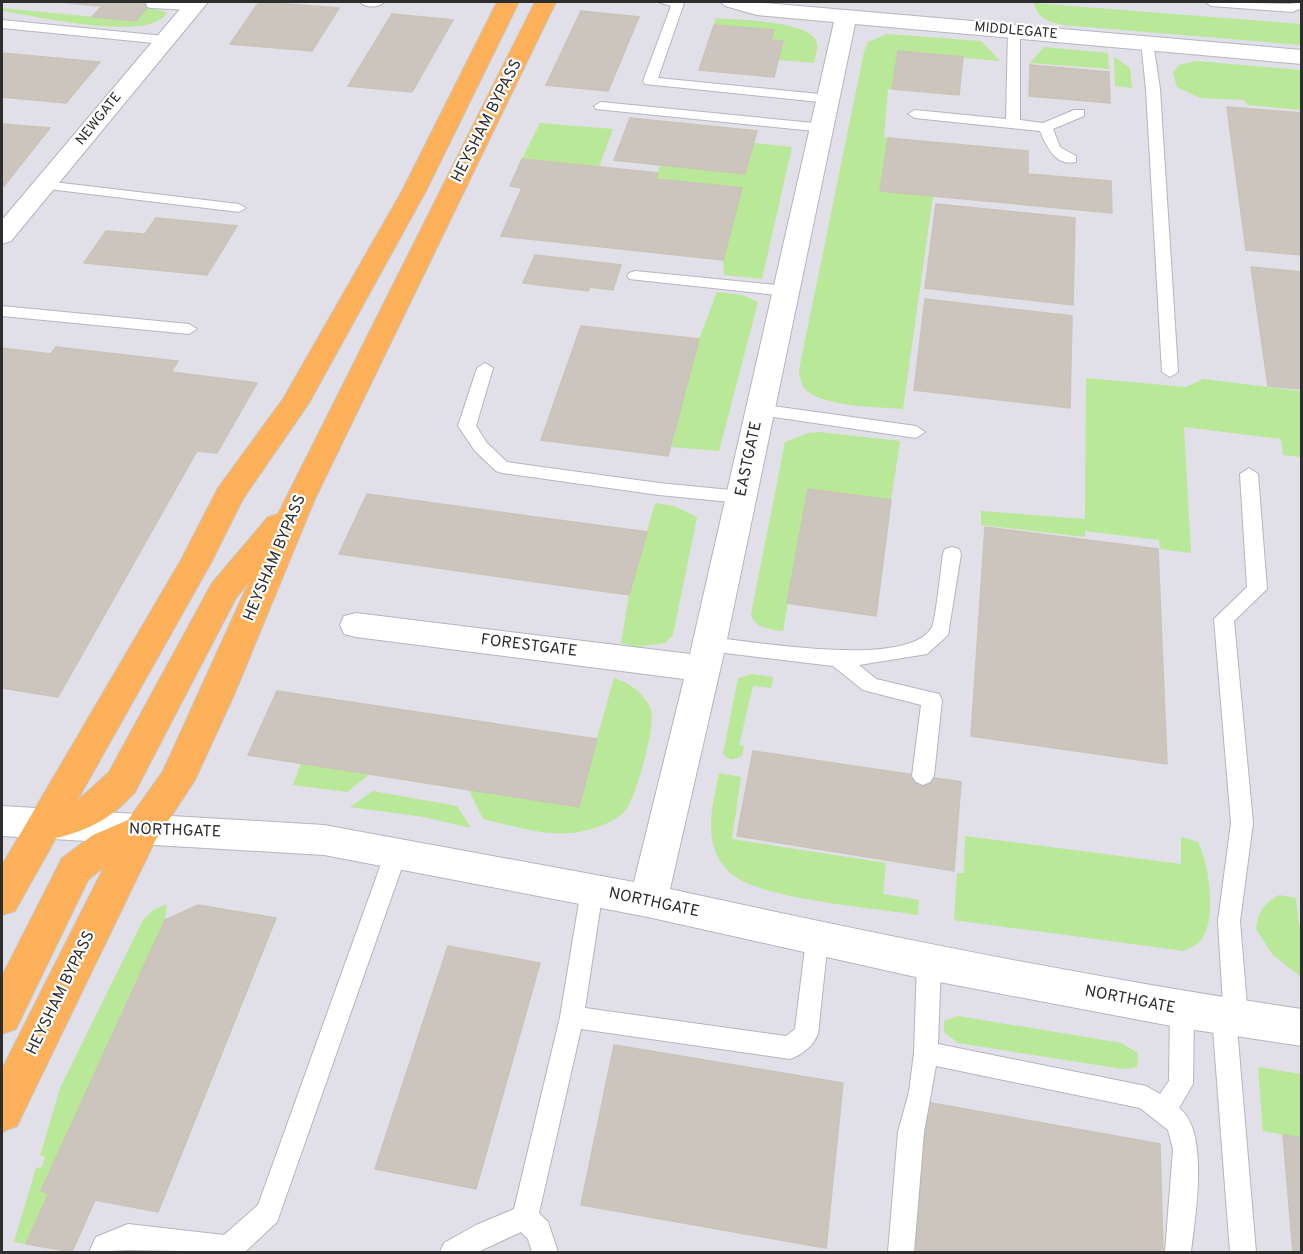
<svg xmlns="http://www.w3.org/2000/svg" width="1303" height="1254" viewBox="0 0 1303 1254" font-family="Overpass,sans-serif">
  <rect width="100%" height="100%" fill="#efe7df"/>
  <path fill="#e1dfe7" d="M 2,2 L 1301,2 L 1301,1252 L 2,1252 Z"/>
  <path fill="#b9e898" d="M 1034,3 L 1301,24 L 1301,45 L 1063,25 C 1048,21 1038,19 1034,3 Z
    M 2,8 L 136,21 L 147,8 L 167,12 C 153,44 32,15 2,11 Z
    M 716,18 C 736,20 814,20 817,44 C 818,50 815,57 814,63 L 778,60 L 783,41 L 771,40 L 773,30 L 714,25 Z
    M 887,34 L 981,41 L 1000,61 L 898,52 L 892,89 L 888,89 L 884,137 L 888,138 L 880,191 L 933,196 L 903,409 C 880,407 826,407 807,391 C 801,386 800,378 799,370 L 864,52 L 868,42 Z
    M 1044,47 L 1108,53 L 1109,69 L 1030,63 Z
    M 1114,57 L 1130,68 L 1132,88 L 1115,86 Z
    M 1196,61 L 1301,70 L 1301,110 L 1248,105 L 1244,100 L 1200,98 L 1177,87 L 1173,73 L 1179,65 Z
    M 540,123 L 613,129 L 599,167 L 522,159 Z
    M 754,143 L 792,147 L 762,279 L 724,275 L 723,260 L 742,188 L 656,179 L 660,165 L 745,174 Z
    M 717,292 L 742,295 L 758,302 L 719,451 L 671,447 L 699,339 Z
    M 1086,378 L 1186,387 L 1203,379 L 1301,391 L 1301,457 L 1283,455 L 1281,439 L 1184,427 L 1191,553 L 1160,549 L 1159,540 L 1085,531 L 1085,537 L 981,525 L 981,511 L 1085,519 Z
    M 820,432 L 900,441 L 891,500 L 808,489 L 783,631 C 771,630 754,628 751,614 L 785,442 L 808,433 Z
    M 655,503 L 674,506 L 697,517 L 673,635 L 665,643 L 635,647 L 621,643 L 629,595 Z
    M 753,674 L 773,677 L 771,688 L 753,686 L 739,745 L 744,746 L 742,756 C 734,760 729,761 723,754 L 738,678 Z
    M 614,678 C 630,683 645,694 651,710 C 656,726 636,799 624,812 C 615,822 596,828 583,831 C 550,839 515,826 483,819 L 469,790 L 578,806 Z
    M 301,763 L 370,774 L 347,792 L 293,785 Z
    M 719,773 L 741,777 L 732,839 L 886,863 L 883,894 L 919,900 L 918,915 C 873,908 769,900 734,876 C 727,871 721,863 717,855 C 705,829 714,800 719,773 Z
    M 373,791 L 457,806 L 471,828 L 424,817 L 350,807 Z
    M 965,836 L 1181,864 L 1181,837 L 1198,842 C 1209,863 1218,922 1200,941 C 1197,945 1189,948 1184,951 L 954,920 L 957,873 L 964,873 Z
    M 1279,895 L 1296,898 L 1299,925 L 1301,926 L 1301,977 L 1273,955 L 1256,929 C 1258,911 1264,904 1279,895 Z
    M 167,904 L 165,920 L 42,1191 L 49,1193 L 26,1244 L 14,1242 L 36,1168 L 42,1167 L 45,1156 L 40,1156 L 60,1088 L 143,920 L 153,910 Z
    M 958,1016 L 1121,1043 L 1138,1053 L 1137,1067 L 1123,1069 L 958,1043 L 944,1032 L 944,1021 Z
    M 1258,1067 L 1301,1074 L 1301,1138 L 1263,1131 Z"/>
  <path fill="#cbc5bd" stroke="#cbc3b8" stroke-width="1.5" d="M 58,2 L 152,2 L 136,21 L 92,17 L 102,6 Z
    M 259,2 L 339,8 L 312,51 L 230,44 Z
    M 581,11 L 639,17 L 608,91 L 546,85 Z
    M 392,14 L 453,20 L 412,92 L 348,86 Z
    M 714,25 L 774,30 L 771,40 L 783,41 L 774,77 L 699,70 Z
    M 898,51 L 963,57 L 959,95 L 892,89 Z
    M 2,53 L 100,62 L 66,103 L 2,97 Z
    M 1030,65 L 1109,72 L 1110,103 L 1029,96 Z
    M 1227,107 L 1302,113 L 1302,255 L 1246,250 Z
    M 630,118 L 757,131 L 745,174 L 614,160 Z
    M 2,124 L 50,128 L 4,186 L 2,186 Z
    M 888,138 L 1028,151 L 1028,174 L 1111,181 L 1112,213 L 880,191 Z
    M 522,159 L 658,173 L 656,179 L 742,188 L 723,260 L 501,236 L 522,188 L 510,186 Z
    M 936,204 L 1075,218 L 1073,305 L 925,288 Z
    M 156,218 L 237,226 L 207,275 L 84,263 L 106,231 L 145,234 Z
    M 535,255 L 621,265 L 613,290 L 590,287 L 588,291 L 523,283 Z
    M 1251,267 L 1302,272 L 1302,389 L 1268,386 Z
    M 925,299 L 1072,316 L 1070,408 L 914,390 Z
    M 581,326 L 699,339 L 668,456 L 541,440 Z
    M 56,347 L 178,361 L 171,372 L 257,383 L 217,453 L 197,451 L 58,697 L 2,688 L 2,348 L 51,354 Z
    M 808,489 L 891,500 L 876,616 L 787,603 Z
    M 367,494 L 647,532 L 629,595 L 339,554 Z
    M 985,527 L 1158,549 L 1167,764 L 971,736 Z
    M 277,691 L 597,739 L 579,807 L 248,755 Z
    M 753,751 L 961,782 L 954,871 L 737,836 Z
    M 198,905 L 276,918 L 158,1212 L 95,1200 L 72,1252 L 26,1244 L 49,1193 L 41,1191 L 165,920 Z
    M 448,946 L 540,963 L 476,1189 L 375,1169 Z
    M 614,1045 L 843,1083 L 826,1248 L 581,1205 Z
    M 926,1102 L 1160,1144 L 1163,1252 L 914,1252 Z
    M 1283,1135 L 1302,1138 L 1302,1252 L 1293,1252 Z"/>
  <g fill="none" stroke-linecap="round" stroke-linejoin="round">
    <defs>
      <path id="service" d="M 146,2 L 192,2 L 198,6 L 192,10 L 151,8 L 147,7 Z
        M 360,2 L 384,2 C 379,8 365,8 360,2 Z
        M 658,2 L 684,3 L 658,78 L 829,95 L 836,99 L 829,103 L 645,84 L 643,81 L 671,6 Z
        M 1205,2 L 1290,4 L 1302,2 L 1302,8 L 1292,12 L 1211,6 Z
        M 2,20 L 164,36 L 170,40 L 164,44 L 2,28 Z
        M 1014,27 L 1020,31 L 1020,120 L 1043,123 L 1074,110 L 1084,110 L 1084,116 L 1053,129 L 1060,147 L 1076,156 L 1076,162 C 1056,167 1046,146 1040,131 L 915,118 L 908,114 L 915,110 L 1006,119 L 1008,31 Z
        M 1147,38 L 1153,42 L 1160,89 L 1178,372 L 1170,377 L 1162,372 L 1146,89 L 1141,42 Z
        M 601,102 L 824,124 L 831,128 L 824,132 L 596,109 L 594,106 Z
        M 45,181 L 239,204 L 246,208 L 239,212 L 40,188 L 38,185 Z
        M 635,271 L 786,286 L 794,291 L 786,296 L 629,279 L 627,276 L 629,273 Z
        M 2,306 L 189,324 L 197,329 L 189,334 L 2,316 Z
        M 485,363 L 493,368 L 476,426 L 487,443 L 507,462 L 659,483 L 741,491 L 747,493 L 750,497 L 747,501 L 741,503 L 659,495 L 502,473 L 496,471 L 475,451 L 458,426 L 477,368 Z
        M 759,404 L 916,426 L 925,432 L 916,438 L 753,414 L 750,410 Z
        M 1249,468 L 1258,474 L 1267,589 L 1234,621 L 1253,823 L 1240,921 L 1248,1018 L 1244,1026 L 1237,1028 L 1256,1252 L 1230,1252 L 1212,1016 L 1216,1008 L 1223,1005 L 1218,921 L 1231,823 L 1214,619 L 1247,587 L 1240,474 Z
        M 952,547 L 959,549 L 961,554 L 948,635 L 927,654 L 859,665 L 876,679 L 939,694 L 942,700 L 934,776 L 930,782 L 923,785 L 916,782 L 912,776 L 921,705 L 863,690 L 833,666 L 709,651 L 702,649 L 699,644 L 702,639 L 709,637 C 751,641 909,670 932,627 C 936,618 941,567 943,554 L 945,549 Z
        M 396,844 L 404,846 L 407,853 L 277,1222 L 245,1252 L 128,1250 L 89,1252 L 96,1237 L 128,1224 L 224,1235 L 258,1205 L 385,853 L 388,846 Z
        M 592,880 L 600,883 L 603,890 L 585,1008 L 786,1036 L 795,1029 L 806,940 L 809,933 L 817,930 L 825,933 L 828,940 L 818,1034 C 813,1046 802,1055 790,1059 L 581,1029 L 539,1213 L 548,1222 L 558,1252 L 532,1252 L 528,1239 L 521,1232 L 478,1252 L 440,1252 L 444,1243 L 476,1225 L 514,1209 L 560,1017 L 581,890 L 584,883 Z
        M 929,953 L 937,956 L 941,963 L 938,1044 L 1146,1086 L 1160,1094 L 1169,1081 L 1170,1010 L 1174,1002 L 1182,999 L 1190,1002 L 1194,1010 L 1193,1084 L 1179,1108 C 1210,1131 1195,1217 1191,1252 L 1165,1252 L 1173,1149 L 1168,1130 L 1140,1108 L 936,1066 L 924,1132 L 914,1252 L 888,1252 L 898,1132 L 909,1092 L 914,1053 L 917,963 L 921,956 Z"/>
      <path id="minor" d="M 186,2 L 208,2 L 11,241 L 2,244 L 2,220 Z
        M 721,2 L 754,2 L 1302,50 L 1302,64 L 855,24 L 726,644 L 670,889 C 880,935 1089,978 1302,1009 L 1302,1046 L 1182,1028 L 929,980 L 648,917 L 324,855 L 2,836 L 2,806 L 324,825 L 634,882 L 684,679 L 356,637 L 344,634 L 340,625 L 344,616 L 356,613 L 690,654 L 834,22 L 757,15 L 725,6 Z"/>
      <path id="trunk" d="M 497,2 L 519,2 L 426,191 L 309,403 L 243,499 L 212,561 L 77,801 L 109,772 L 212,583 L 268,517 L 278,514 L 535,2 L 556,2 L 315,499 L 234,695 L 195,780 L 155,841 L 17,1126 L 2,1132 L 2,1069 L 104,867 L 88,880 L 16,1029 L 2,1034 L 2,976 L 62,858 L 93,835 L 128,820 L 163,771 L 249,582 L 236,598 L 135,792 C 112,818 90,830 56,838 L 15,911 L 2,915 L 2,865 L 181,560 L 218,488 L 283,399 L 402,191 Z"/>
    </defs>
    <use href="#service" stroke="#b3b6c1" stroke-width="2"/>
    <use href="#minor" stroke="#b3b6c1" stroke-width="2"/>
    <use href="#trunk" stroke="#c8c8c8" stroke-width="2"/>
    <use href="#service" fill="#fff" fill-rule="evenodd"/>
    <use href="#minor" fill="#fff" fill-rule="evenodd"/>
    <use href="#trunk" fill="#fcb05a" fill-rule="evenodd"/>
  </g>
  <g text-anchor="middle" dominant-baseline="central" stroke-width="4.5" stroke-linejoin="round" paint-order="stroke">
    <g font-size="14" fill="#2d2d2d" stroke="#fff">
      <text transform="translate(1016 31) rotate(5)">MIDDLEGATE</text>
      <text transform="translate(99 119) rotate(-51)">NEWGATE</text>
    </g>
    <g font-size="16" fill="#2d2d2d" stroke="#fff">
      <text transform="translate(487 121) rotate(-63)">HEYSHAM BYPASS</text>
      <text transform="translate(749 459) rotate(-78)">EASTGATE</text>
      <text transform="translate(275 558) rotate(-67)">HEYSHAM BYPASS</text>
      <text transform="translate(529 646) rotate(7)">FORESTGATE</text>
      <text transform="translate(175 831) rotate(2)">NORTHGATE</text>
      <text transform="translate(654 903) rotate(12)">NORTHGATE</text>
      <text transform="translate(61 993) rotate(-64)">HEYSHAM BYPASS</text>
      <text transform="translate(1130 1000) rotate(11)">NORTHGATE</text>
    </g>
  </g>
  <rect width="1303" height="1254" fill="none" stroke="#2d2d2d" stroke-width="6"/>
</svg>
